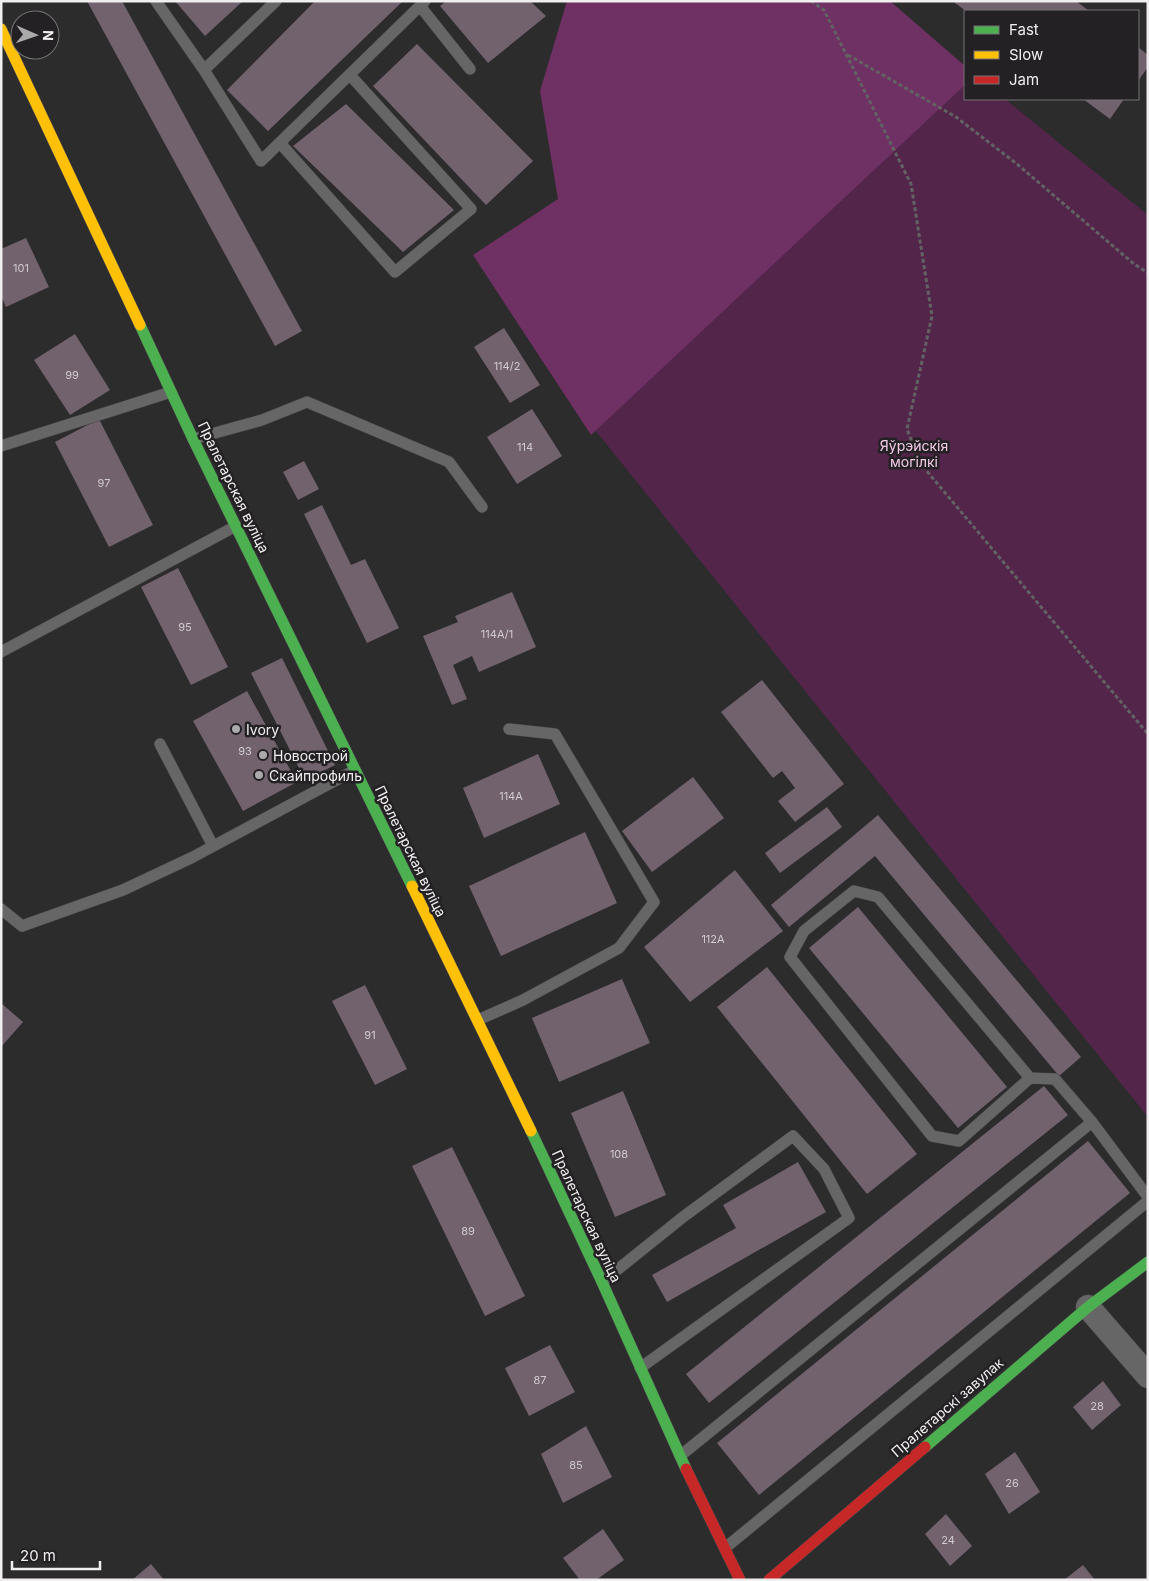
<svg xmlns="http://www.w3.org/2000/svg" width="1149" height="1581" viewBox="0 0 1149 1581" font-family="Inter,sans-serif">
  <rect width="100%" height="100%" fill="#2c2c2c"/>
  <path fill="#53254b" d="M 965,85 L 965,99 L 1005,99 L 1148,215 L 1148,1117 L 595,430 Z"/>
  <path fill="#6f3064" d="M 567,1 L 890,1 L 965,66 L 965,85 L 591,435 L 473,255 L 558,199 L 540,91 Z"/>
  <path fill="#71626e" d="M 87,1 L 122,1 L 302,331 L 275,346 Z
    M 175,1 L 243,1 L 205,36 Z
    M 315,1 L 403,1 L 268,131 L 227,90 Z
    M 446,1 L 530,1 L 546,16 L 488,63 L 440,6 Z
    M 955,1 L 1076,1 L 1089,11 L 966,11 L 955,3 Z
    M 417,44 L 533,161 L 486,205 L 373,86 Z
    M 1138,47 L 1148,55 L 1148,67 L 1138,81 Z
    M 1083,99 L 1124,99 L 1110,119 Z
    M 346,104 L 454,210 L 403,252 L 293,146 Z
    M 26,238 L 49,287 L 6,307 L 1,296 L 1,249 Z
    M 504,328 L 540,385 L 510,403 L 474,347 Z
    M 75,334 L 110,390 L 70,415 L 34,360 Z
    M 532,409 L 562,456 L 517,484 L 487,437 Z
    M 99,419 L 153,525 L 109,547 L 55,442 Z
    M 304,461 L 319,489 L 298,500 L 283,472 Z
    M 322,505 L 351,565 L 365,559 L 399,628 L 367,643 L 304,514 Z
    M 178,568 L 228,667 L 191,685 L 141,587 Z
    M 512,592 L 536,647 L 479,672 L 472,656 L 453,665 L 467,699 L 452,705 L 423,636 L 458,622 L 455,616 Z
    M 282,658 L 335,765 L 305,780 L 251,673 Z
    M 762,680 L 844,784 L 795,822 L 778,801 L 795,788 L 782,771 L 773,778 L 721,712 Z
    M 247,691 L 297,782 L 243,811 L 193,721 Z
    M 538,754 L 560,804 L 484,838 L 463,788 Z
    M 693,777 L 724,818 L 652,872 L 622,831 Z
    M 827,807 L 842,827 L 780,873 L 765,853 Z
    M 878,815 L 1081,1057 L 1059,1076 L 875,856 L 789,927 L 771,905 Z
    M 585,832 L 617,903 L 501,956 L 469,886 Z
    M 735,870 L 783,931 L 690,1002 L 644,947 Z
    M 858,907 L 1007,1087 L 958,1128 L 809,948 Z
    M 767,967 L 917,1154 L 867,1194 L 717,1007 Z
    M 622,979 L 650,1043 L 559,1082 L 532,1018 Z
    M 365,985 L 407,1069 L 375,1085 L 332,1001 Z
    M 1,1003 L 23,1022 L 1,1047 Z
    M 1044,1086 L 1068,1115 L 709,1403 L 686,1374 Z
    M 623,1091 L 666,1195 L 615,1217 L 571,1113 Z
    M 1088,1141 L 1130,1193 L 759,1495 L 717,1443 Z
    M 452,1147 L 525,1296 L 485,1316 L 412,1166 Z
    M 798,1162 L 826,1212 L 667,1302 L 652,1275 L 736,1228 L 723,1205 Z
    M 550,1345 L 575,1392 L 529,1416 L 505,1368 Z
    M 1103,1381 L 1121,1405 L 1092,1430 L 1073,1407 Z
    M 586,1426 L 612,1477 L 563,1503 L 541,1454 Z
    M 1015,1452 L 1040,1492 L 1009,1514 L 985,1474 Z
    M 946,1514 L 972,1546 L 950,1566 L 925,1534 Z
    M 603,1529 L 624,1560 L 596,1580 L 580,1580 L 563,1558 Z
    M 151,1564 L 164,1580 L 132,1580 Z
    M 1083,1565 L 1095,1580 L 1064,1580 Z"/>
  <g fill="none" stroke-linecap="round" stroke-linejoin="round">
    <defs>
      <path id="lane" d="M 156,1 L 204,70 L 261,161 L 425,1
        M 420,6 L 470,69
        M 204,70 L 276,1
        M 280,143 L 395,272 L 471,209 L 350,75
        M 193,439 L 262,420 L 307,402 L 449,462 L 482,507
        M 1,446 L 171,392
        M 1,652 L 236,526
        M 160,744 L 213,846
        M 1,909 L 22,926 L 123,890 L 193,857 L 355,770
        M 478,1020 L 523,1000 L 619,948 L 654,902 L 555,734 L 509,729
        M 1030,1078 L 959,1141 L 932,1136 L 790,957 L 804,931 L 854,891 L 878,897 L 1030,1078 L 1055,1079 L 1092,1122
        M 602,1282 L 683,1217 L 793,1136 L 824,1169 L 849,1218 L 640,1368
        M 680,1456 L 1092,1122 L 1148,1197
        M 725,1548 L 1148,1201"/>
      <path id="street" d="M 1088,1307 L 1148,1376"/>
      <path id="fast" d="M 140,325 L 193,439 L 412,886
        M 531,1131 L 602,1282 L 686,1469
        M 925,1447 L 1088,1307 L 1148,1262"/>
      <path id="slow" d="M 1,29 L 140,325
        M 412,886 L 531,1131"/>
      <path id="jam" d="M 686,1469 L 740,1580
        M 769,1580 L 925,1447"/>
    </defs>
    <use href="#lane" stroke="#494849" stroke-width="12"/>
    <use href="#street" stroke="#494849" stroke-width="25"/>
    <use href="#fast" stroke="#494849" stroke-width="12"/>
    <use href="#slow" stroke="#494849" stroke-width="12"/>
    <use href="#jam" stroke="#494849" stroke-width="12"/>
    <path stroke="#636263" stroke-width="3" stroke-dasharray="4 2.5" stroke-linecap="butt" d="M 811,1 L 824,10 L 911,184 L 932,316 L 907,429 L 920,463 L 1148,734
      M 848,55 L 956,117 L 1017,164 L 1134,264 L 1148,273"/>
    <use href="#lane" stroke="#676667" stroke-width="11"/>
    <use href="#street" stroke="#676667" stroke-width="24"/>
    <use href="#fast" stroke="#4caf50" stroke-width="11"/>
    <use href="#slow" stroke="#ffc107" stroke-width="11"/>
    <use href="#jam" stroke="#c62828" stroke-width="11"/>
  </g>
  <g fill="#abaaab" stroke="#232123" stroke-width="2">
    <circle cx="236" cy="729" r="5"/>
    <circle cx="263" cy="755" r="5"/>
    <circle cx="259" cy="775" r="5"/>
  </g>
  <g text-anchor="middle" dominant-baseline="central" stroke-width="5" stroke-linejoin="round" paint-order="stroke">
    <g font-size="11" fill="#d0cbcf">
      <text x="21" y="268">101</text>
      <text x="507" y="366">114/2</text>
      <text x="72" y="375">99</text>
      <text x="525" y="447">114</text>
      <text x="104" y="483">97</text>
      <text x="185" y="627">95</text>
      <text x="497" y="634">114А/1</text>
      <text x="245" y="751">93</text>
      <text x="511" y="796">114А</text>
      <text x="713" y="939">112А</text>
      <text x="370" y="1035">91</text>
      <text x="619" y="1154">108</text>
      <text x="468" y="1231">89</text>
      <text x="540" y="1380">87</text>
      <text x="1097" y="1406">28</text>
      <text x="576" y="1465">85</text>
      <text x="1012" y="1483">26</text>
      <text x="948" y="1540">24</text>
    </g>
    <g font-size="14" fill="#f3c9e9" stroke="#232123">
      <text x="914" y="445">Яўрэйскія<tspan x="914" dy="16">могілкі</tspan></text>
    </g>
    <g font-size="14" fill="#f0eeef" stroke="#232123">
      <text transform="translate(234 487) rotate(64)">Пралетарская вуліца</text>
      <text transform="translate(411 851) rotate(64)">Пралетарская вуліца</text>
      <text transform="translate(587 1216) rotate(65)">Пралетарская вуліца</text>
      <text transform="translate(947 1407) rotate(-41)">Пралетарскі завулак</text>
    </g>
    <g font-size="14" fill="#f0eeef" stroke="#232123" text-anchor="start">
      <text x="246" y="729">Ivory</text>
      <text x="273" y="755">Новострой</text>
      <text x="269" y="775">Скайпрофиль</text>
    </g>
  </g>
  <rect width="1149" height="1581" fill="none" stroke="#f0eeef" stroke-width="5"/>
  <rect x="964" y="10" width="175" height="90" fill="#232123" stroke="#757375"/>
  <rect x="974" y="26" width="25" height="8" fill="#4caf50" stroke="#757375"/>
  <text x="1009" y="35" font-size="15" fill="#f0eeef">Fast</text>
  <rect x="974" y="51" width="25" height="8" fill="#ffc107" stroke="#757375"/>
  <text x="1009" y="60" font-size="15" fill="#f0eeef">Slow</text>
  <rect x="974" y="76" width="25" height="8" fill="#c62828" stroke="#757375"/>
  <text x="1009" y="85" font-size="15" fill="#f0eeef">Jam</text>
  <g transform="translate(35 35) rotate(92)"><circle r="24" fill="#232123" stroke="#757375"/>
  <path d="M0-4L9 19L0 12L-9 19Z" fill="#abaaab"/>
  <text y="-8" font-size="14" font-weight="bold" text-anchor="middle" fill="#f0eeef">N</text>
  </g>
  <path d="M12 1561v8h88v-8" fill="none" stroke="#f0eeef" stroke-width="2.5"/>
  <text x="20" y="1561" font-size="15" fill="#f0eeef" stroke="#232123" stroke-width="4" paint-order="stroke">20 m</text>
</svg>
